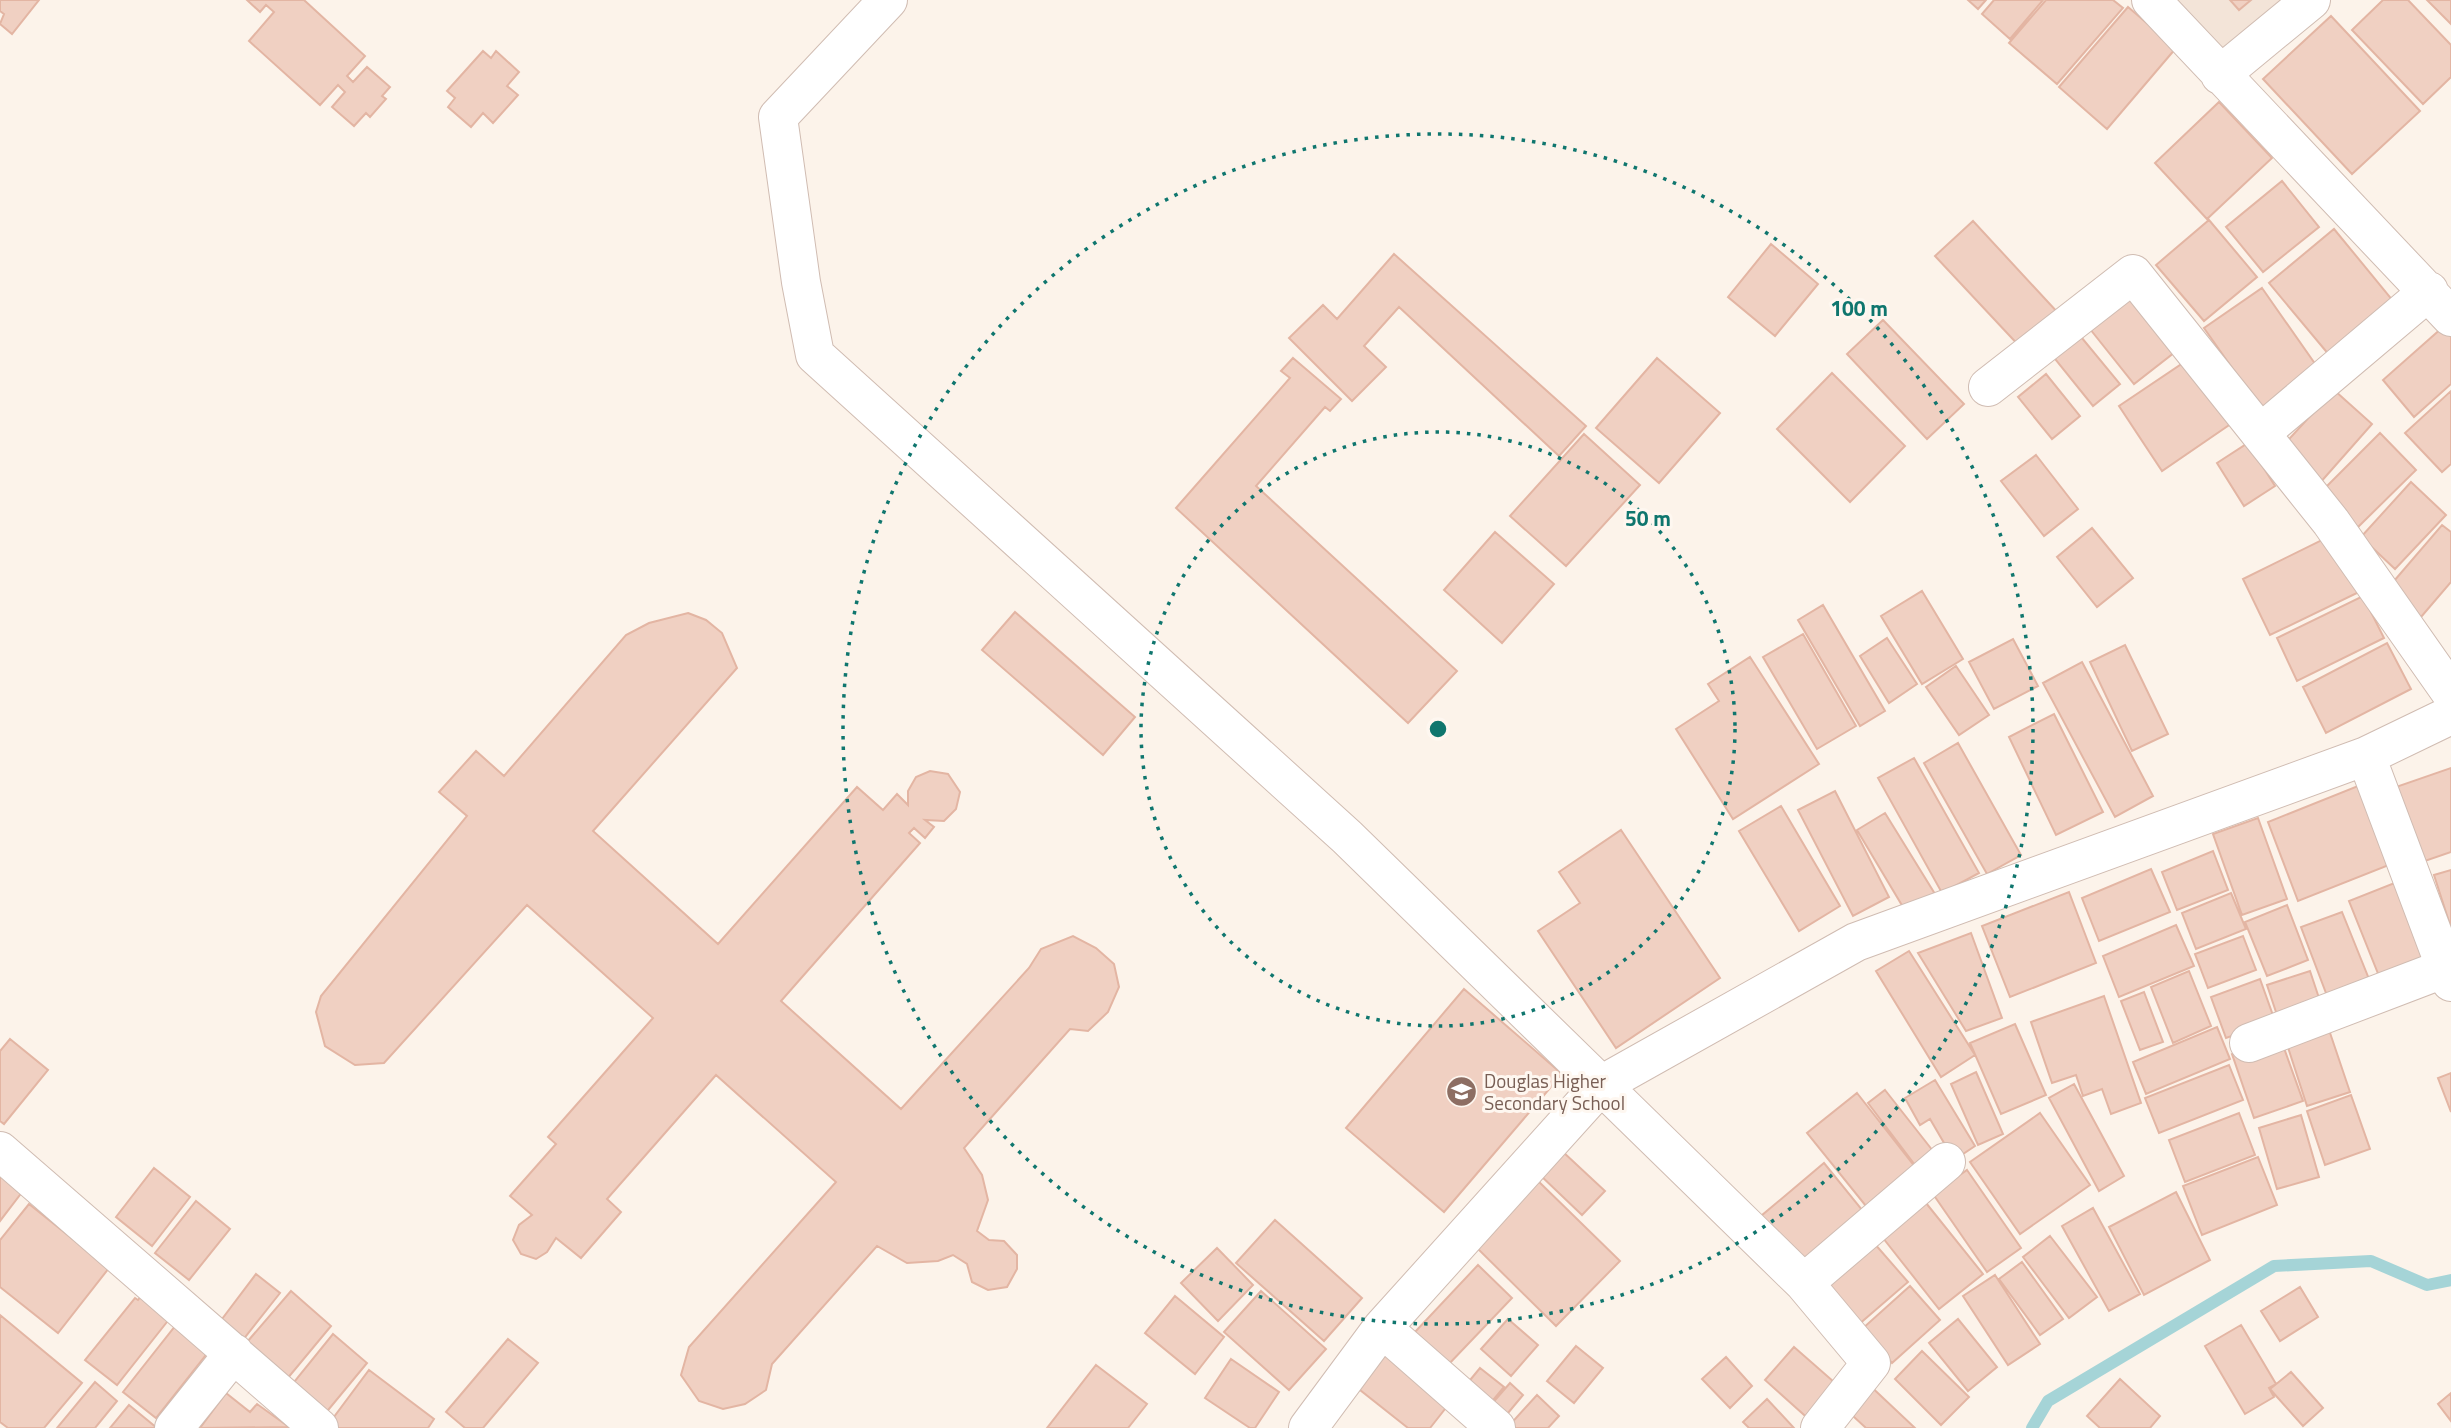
<svg xmlns="http://www.w3.org/2000/svg" width="2451" height="1428" viewBox="0 0 2451 1428" font-family="'Titillium Web',sans-serif">
  <rect width="100%" height="100%" fill="#fcf3ea"/>
  <path fill="#f3e4d8" d="M 2151,0 L 2311,0 L 2220,75 Z"/>
  <g fill="none" stroke-linecap="round" stroke-linejoin="round">
    <path stroke="#a5d4d7" stroke-width="12" d="M 2032,1428 L 2048,1401 L 2274,1266 L 2371,1261 L 2427,1285 L 2451,1280"/>
  </g>
  <path fill="#f0d0c2" stroke="#e3b5a3" stroke-width="2" d="M 0,0 L 39,0 L 12,34 L 0,24 L 4,14 L 0,11 Z
    M 247,0 L 304,0 L 365,56 L 347,76 L 353,82 L 367,67 L 390,87 L 382,96 L 386,99 L 370,117 L 366,113 L 354,126 L 332,107 L 345,92 L 338,85 L 320,105 L 249,41 L 274,12 L 266,5 L 260,12 Z
    M 1968,0 L 1986,0 L 1978,9 Z
    M 1994,0 L 2043,0 L 2010,39 L 1982,14 Z
    M 2046,0 L 2113,0 L 2123,8 L 2057,84 L 2009,43 Z
    M 2230,0 L 2251,0 L 2239,10 Z
    M 2383,0 L 2408,0 L 2451,45 L 2451,77 L 2423,104 L 2352,30 Z
    M 2427,0 L 2451,0 L 2451,24 Z
    M 2128,7 L 2176,48 L 2107,129 L 2059,87 Z
    M 2331,16 L 2420,111 L 2352,174 L 2263,79 Z
    M 483,51 L 491,58 L 496,51 L 519,72 L 507,86 L 518,95 L 493,123 L 483,113 L 471,127 L 448,107 L 455,98 L 447,91 Z
    M 2219,102 L 2272,158 L 2207,219 L 2155,163 Z
    M 2282,181 L 2319,227 L 2263,272 L 2226,227 Z
    M 2209,220 L 2257,277 L 2204,321 L 2156,265 Z
    M 1973,221 L 2060,315 L 2023,350 L 1935,256 Z
    M 2334,229 L 2394,302 L 2330,356 L 2269,283 Z
    M 1771,244 L 1818,284 L 1775,336 L 1728,297 Z
    M 1394,254 L 1586,426 L 1559,456 L 1399,307 L 1364,346 L 1386,367 L 1352,401 L 1289,338 L 1323,305 L 1337,319 Z
    M 2136,284 L 2184,345 L 2134,384 L 2086,324 Z
    M 2262,288 L 2318,368 L 2261,409 L 2204,328 Z
    M 1883,320 L 1964,404 L 1927,439 L 1847,354 Z
    M 2443,327 L 2451,337 L 2451,384 L 2414,417 L 2383,380 Z
    M 2077,332 L 2120,384 L 2093,406 L 2051,354 Z
    M 2192,357 L 2235,421 L 2162,471 L 2119,406 Z
    M 1293,358 L 1341,399 L 1330,411 L 1325,407 L 1256,486 L 1457,671 L 1408,723 L 1176,508 L 1290,378 L 1281,371 Z
    M 1657,358 L 1720,413 L 1659,483 L 1596,428 Z
    M 1832,373 L 1905,446 L 1850,502 L 1777,429 Z
    M 2046,374 L 2080,416 L 2052,439 L 2018,397 Z
    M 2334,390 L 2372,424 L 2319,484 L 2280,449 Z
    M 2451,391 L 2451,464 L 2442,472 L 2405,433 Z
    M 2380,433 L 2416,470 L 2357,528 L 2321,492 Z
    M 1584,434 L 1640,485 L 1566,566 L 1510,516 Z
    M 2248,443 L 2275,486 L 2244,506 L 2217,463 Z
    M 2036,455 L 2078,509 L 2044,536 L 2001,481 Z
    M 2411,482 L 2446,515 L 2395,569 L 2361,537 Z
    M 2442,525 L 2451,532 L 2451,582 L 2421,617 L 2388,588 Z
    M 2092,528 L 2133,578 L 2097,607 L 2057,557 Z
    M 1495,532 L 1554,584 L 1502,643 L 1444,590 Z
    M 2332,535 L 2359,592 L 2270,635 L 2243,579 Z
    M 1922,591 L 1963,659 L 1922,684 L 1881,616 Z
    M 2363,596 L 2384,638 L 2297,681 L 2277,638 Z
    M 1823,605 L 1885,711 L 1860,726 L 1798,620 Z
    M 1015,612 L 1135,717 L 1103,755 L 982,650 Z
    M 688,613 L 706,620 L 722,633 L 737,668 L 593,831 L 718,944 L 857,787 L 883,810 L 897,794 L 908,805 L 908,791 L 916,777 L 930,771 L 948,774 L 960,792 L 956,809 L 944,821 L 925,820 L 934,827 L 925,838 L 914,828 L 909,833 L 920,843 L 781,1001 L 901,1109 L 1029,968 L 1041,949 L 1073,936 L 1096,948 L 1114,964 L 1119,987 L 1108,1012 L 1088,1031 L 1070,1029 L 964,1148 L 982,1175 L 988,1200 L 977,1231 L 989,1240 L 1004,1241 L 1017,1255 L 1017,1269 L 1007,1287 L 988,1290 L 972,1282 L 967,1264 L 953,1255 L 938,1261 L 907,1263 L 877,1246 L 772,1364 L 766,1390 L 745,1404 L 723,1409 L 699,1401 L 681,1375 L 689,1347 L 836,1182 L 716,1075 L 607,1199 L 621,1212 L 581,1258 L 556,1238 L 547,1252 L 536,1259 L 521,1254 L 513,1240 L 519,1225 L 532,1215 L 510,1196 L 556,1144 L 548,1137 L 653,1018 L 527,905 L 384,1063 L 355,1065 L 325,1046 L 316,1012 L 321,996 L 467,816 L 439,792 L 476,751 L 504,776 L 626,635 L 649,623 Z
    M 1803,634 L 1856,726 L 1817,749 L 1763,657 Z
    M 1887,638 L 1917,684 L 1889,703 L 1860,656 Z
    M 2013,639 L 2038,686 L 1994,709 L 1969,662 Z
    M 2387,643 L 2411,689 L 2326,733 L 2303,687 Z
    M 2125,645 L 2168,734 L 2132,751 L 2090,662 Z
    M 1750,657 L 1819,764 L 1733,819 L 1676,729 L 1719,701 L 1708,684 Z
    M 2082,662 L 2153,796 L 2115,817 L 2043,683 Z
    M 1956,666 L 1989,715 L 1959,735 L 1926,687 Z
    M 2054,714 L 2103,812 L 2056,835 L 2009,737 Z
    M 1958,743 L 2021,855 L 1987,874 L 1924,763 Z
    M 1914,758 L 1979,873 L 1942,893 L 1878,778 Z
    M 2451,768 L 2451,852 L 2419,863 L 2393,788 Z
    M 2363,784 L 2394,863 L 2298,901 L 2268,822 Z
    M 1835,791 L 1889,897 L 1853,916 L 1798,810 Z
    M 1781,806 L 1840,906 L 1799,931 L 1739,831 Z
    M 1885,813 L 1935,894 L 1906,912 L 1857,830 Z
    M 2258,818 L 2287,899 L 2242,915 L 2213,834 Z
    M 1621,830 L 1720,978 L 1616,1048 L 1538,931 L 1580,903 L 1559,872 Z
    M 2213,851 L 2228,890 L 2177,910 L 2162,872 Z
    M 2151,869 L 2170,912 L 2099,941 L 2082,898 Z
    M 2451,870 L 2451,928 L 2434,875 Z
    M 2397,882 L 2427,957 L 2379,976 L 2349,901 Z
    M 2069,892 L 2096,963 L 2010,997 L 1982,926 Z
    M 2231,893 L 2246,929 L 2196,949 L 2182,913 Z
    M 2287,905 L 2308,960 L 2267,976 L 2245,922 Z
    M 2342,912 L 2371,984 L 2329,1001 L 2301,927 Z
    M 2176,925 L 2194,966 L 2119,997 L 2103,956 Z
    M 1971,933 L 2002,1018 L 1966,1031 L 1918,953 Z
    M 2243,936 L 2256,970 L 2208,988 L 2195,954 Z
    M 1909,951 L 1975,1055 L 1941,1077 L 1876,971 Z
    M 2189,971 L 2211,1026 L 2173,1043 L 2151,987 Z
    M 2310,971 L 2320,1001 L 2277,1015 L 2267,985 Z
    M 2260,979 L 2275,1021 L 2226,1038 L 2211,997 Z
    M 1464,989 L 1562,1074 L 1444,1212 L 1346,1128 Z
    M 2144,992 L 2163,1042 L 2140,1050 L 2121,1001 Z
    M 2104,996 L 2141,1103 L 2111,1114 L 2102,1089 L 2083,1096 L 2076,1075 L 2052,1083 L 2031,1022 Z
    M 2326,1021 L 2350,1092 L 2307,1106 L 2284,1035 Z
    M 2015,1024 L 2046,1095 L 2001,1114 L 1970,1043 Z
    M 2217,1027 L 2230,1059 L 2146,1094 L 2133,1062 Z
    M 2280,1037 L 2303,1101 L 2254,1118 L 2232,1054 Z
    M 10,1039 L 48,1070 L 4,1124 L 0,1121 L 0,1051 Z
    M 2229,1065 L 2243,1100 L 2159,1133 L 2145,1098 Z
    M 1976,1072 L 2003,1134 L 1978,1145 L 1951,1084 Z
    M 2451,1073 L 2451,1112 L 2438,1078 Z
    M 1935,1080 L 1975,1146 L 1954,1160 L 1930,1119 L 1920,1125 L 1905,1098 Z
    M 2074,1084 L 2124,1176 L 2099,1191 L 2049,1098 Z
    M 1885,1090 L 1933,1151 L 1915,1165 L 1868,1103 Z
    M 1857,1093 L 1919,1172 L 1870,1211 L 1807,1133 Z
    M 2351,1095 L 2370,1149 L 2325,1165 L 2307,1111 Z
    M 2040,1113 L 2090,1185 L 2020,1234 L 1970,1162 Z
    M 2239,1113 L 2255,1155 L 2185,1182 L 2169,1140 Z
    M 2301,1115 L 2319,1177 L 2277,1189 L 2259,1128 Z
    M 1562,1151 L 1605,1191 L 1582,1215 L 1539,1174 Z
    M 2258,1157 L 2277,1205 L 2202,1235 L 2183,1186 Z
    M 1824,1163 L 1867,1216 L 1804,1268 L 1761,1216 Z
    M 0,1167 L 26,1187 L 0,1221 Z
    M 154,1168 L 190,1197 L 152,1246 L 116,1217 Z
    M 1967,1170 L 2021,1248 L 1987,1272 L 1933,1194 Z
    M 1533,1176 L 1620,1261 L 1556,1326 L 1470,1241 Z
    M 2176,1192 L 2210,1260 L 2144,1295 L 2109,1227 Z
    M 196,1201 L 230,1229 L 189,1280 L 155,1253 Z
    M 1926,1203 L 1983,1274 L 1939,1309 L 1883,1238 Z
    M 29,1204 L 109,1268 L 58,1333 L 0,1287 L 0,1240 Z
    M 2093,1208 L 2140,1294 L 2109,1311 L 2062,1226 Z
    M 1275,1220 L 1362,1298 L 1324,1341 L 1236,1263 Z
    M 1867,1235 L 1908,1282 L 1858,1325 L 1817,1278 Z
    M 2050,1236 L 2097,1297 L 2069,1318 L 2023,1257 Z
    M 1217,1248 L 1253,1285 L 1218,1321 L 1181,1283 Z
    M 2022,1262 L 2063,1319 L 2040,1335 L 1999,1279 Z
    M 1478,1265 L 1512,1298 L 1447,1366 L 1414,1333 Z
    M 256,1274 L 280,1293 L 242,1341 L 219,1323 Z
    M 1995,1275 L 2040,1344 L 2008,1365 L 1963,1296 Z
    M 149,1286 L 178,1308 L 117,1385 L 85,1360 L 135,1298 L 138,1300 Z
    M 1910,1286 L 1940,1320 L 1892,1363 L 1862,1329 Z
    M 2300,1287 L 2318,1317 L 2280,1341 L 2261,1311 Z
    M 291,1291 L 331,1326 L 282,1385 L 241,1349 Z
    M 1261,1291 L 1326,1349 L 1289,1390 L 1224,1332 Z
    M 1175,1296 L 1224,1337 L 1195,1374 L 1145,1333 Z
    M 0,1315 L 82,1383 L 44,1428 L 8,1428 L 0,1422 Z
    M 1508,1319 L 1538,1345 L 1511,1376 L 1481,1349 Z
    M 1958,1319 L 1997,1367 L 1968,1391 L 1929,1343 Z
    M 176,1325 L 209,1351 L 156,1418 L 123,1392 Z
    M 2241,1325 L 2276,1384 L 2269,1388 L 2274,1397 L 2245,1414 L 2205,1346 Z
    M 333,1334 L 367,1363 L 324,1415 L 290,1387 Z
    M 508,1339 L 538,1363 L 483,1428 L 465,1428 L 446,1412 Z
    M 1389,1342 L 1456,1395 L 1430,1428 L 1408,1428 L 1355,1386 Z
    M 1576,1346 L 1603,1368 L 1574,1403 L 1547,1381 Z
    M 1794,1347 L 1842,1389 L 1812,1422 L 1765,1380 Z
    M 1922,1351 L 1969,1397 L 1941,1425 L 1895,1379 Z
    M 1726,1357 L 1752,1386 L 1730,1408 L 1702,1379 Z
    M 1231,1359 L 1279,1392 L 1255,1428 L 1250,1428 L 1205,1398 Z
    M 1096,1365 L 1147,1404 L 1128,1428 L 1047,1428 Z
    M 1480,1368 L 1504,1387 L 1489,1405 L 1466,1385 Z
    M 369,1370 L 434,1419 L 428,1428 L 333,1428 L 328,1425 Z
    M 2291,1372 L 2323,1408 L 2303,1426 L 2270,1389 Z
    M 2120,1379 L 2160,1416 L 2150,1428 L 2100,1428 L 2087,1416 Z
    M 1864,1380 L 1915,1428 L 1866,1428 L 1841,1405 Z
    M 95,1382 L 117,1401 L 95,1428 L 57,1428 Z
    M 1510,1383 L 1523,1395 L 1503,1419 L 1489,1407 Z
    M 226,1393 L 250,1412 L 257,1404 L 289,1427 L 200,1428 Z
    M 2451,1393 L 2451,1421 L 2438,1404 Z
    M 1537,1395 L 1559,1416 L 1548,1428 L 1507,1428 Z
    M 1767,1399 L 1794,1428 L 1749,1428 L 1743,1422 Z
    M 129,1405 L 157,1428 L 110,1428 Z"/>
  <g fill="none" stroke-linecap="round" stroke-linejoin="round">
    <defs>
      <path id="minor" d="M 888,0 L 778,117 L 801,282 L 815,355 L 1347,837 L 1804,1283 L 1871,1363 L 1820,1428
        M 2151,0 L 2451,317
        M 2220,75 L 2311,0
        M 1988,387 L 2133,274 L 2331,522 L 2451,693
        M 2262,432 L 2429,291
        M 2366,756 L 2451,982
        M 2249,1043 L 2451,966
        M 0,1151 L 319,1428
        M 1804,1283 L 1946,1162
        M 1382,1328 L 1496,1428
        M 174,1428 L 234,1353
        M 1308,1428 L 1382,1328 L 1601,1085 L 1856,942 L 2366,756 L 2451,715"/>
    </defs>
    <use href="#minor" stroke="#d0bcb2" stroke-width="40"/>
    <use href="#minor" stroke="#fff" stroke-width="38"/>
  </g>
  <g fill="none" stroke="#0f766e" stroke-width="3.5" stroke-dasharray="3.5 7">
    <circle cx="1438" cy="729" r="297"/>
    <circle cx="1438" cy="729" r="595"/>
  </g>
  <defs>
    <symbol id="school-disc" viewBox="-11 -11 22 22"><circle r="9.5" fill="#8d6e63" stroke="#fef7f0"/><path d="M0-5L7-2L0 1L-7-2ZM-4 1L0 2.5L4 1V4Q0 6-4 4Z" fill="#fff"/></symbol>
  </defs>
  <g fill-rule="evenodd">
    <use href="#school-disc" x="1444" y="1074" width="35" height="35"/>
  </g>
  <g text-anchor="middle" dominant-baseline="central" stroke-width="6" stroke-linejoin="round" paint-order="stroke">
    <g font-size="19" fill="#785e54" stroke="#fef7f0" text-anchor="start">
      <text x="1484" y="1080">Douglas Higher<tspan x="1484" dy="22">Secondary School</tspan></text>
    </g>
  </g>
  <circle cx="1438" cy="729" r="10" fill="#0f766e" stroke="#fef7f0" stroke-width="3.5"/>
  <g font-size="21" text-anchor="middle" font-weight="bold" fill="#0f766e" stroke="#fef7f0" stroke-width="6" stroke-linejoin="round" paint-order="stroke">
    <text x="1859" y="316">100 m</text>
    <text x="1648" y="526">50 m</text>
  </g>
</svg>
